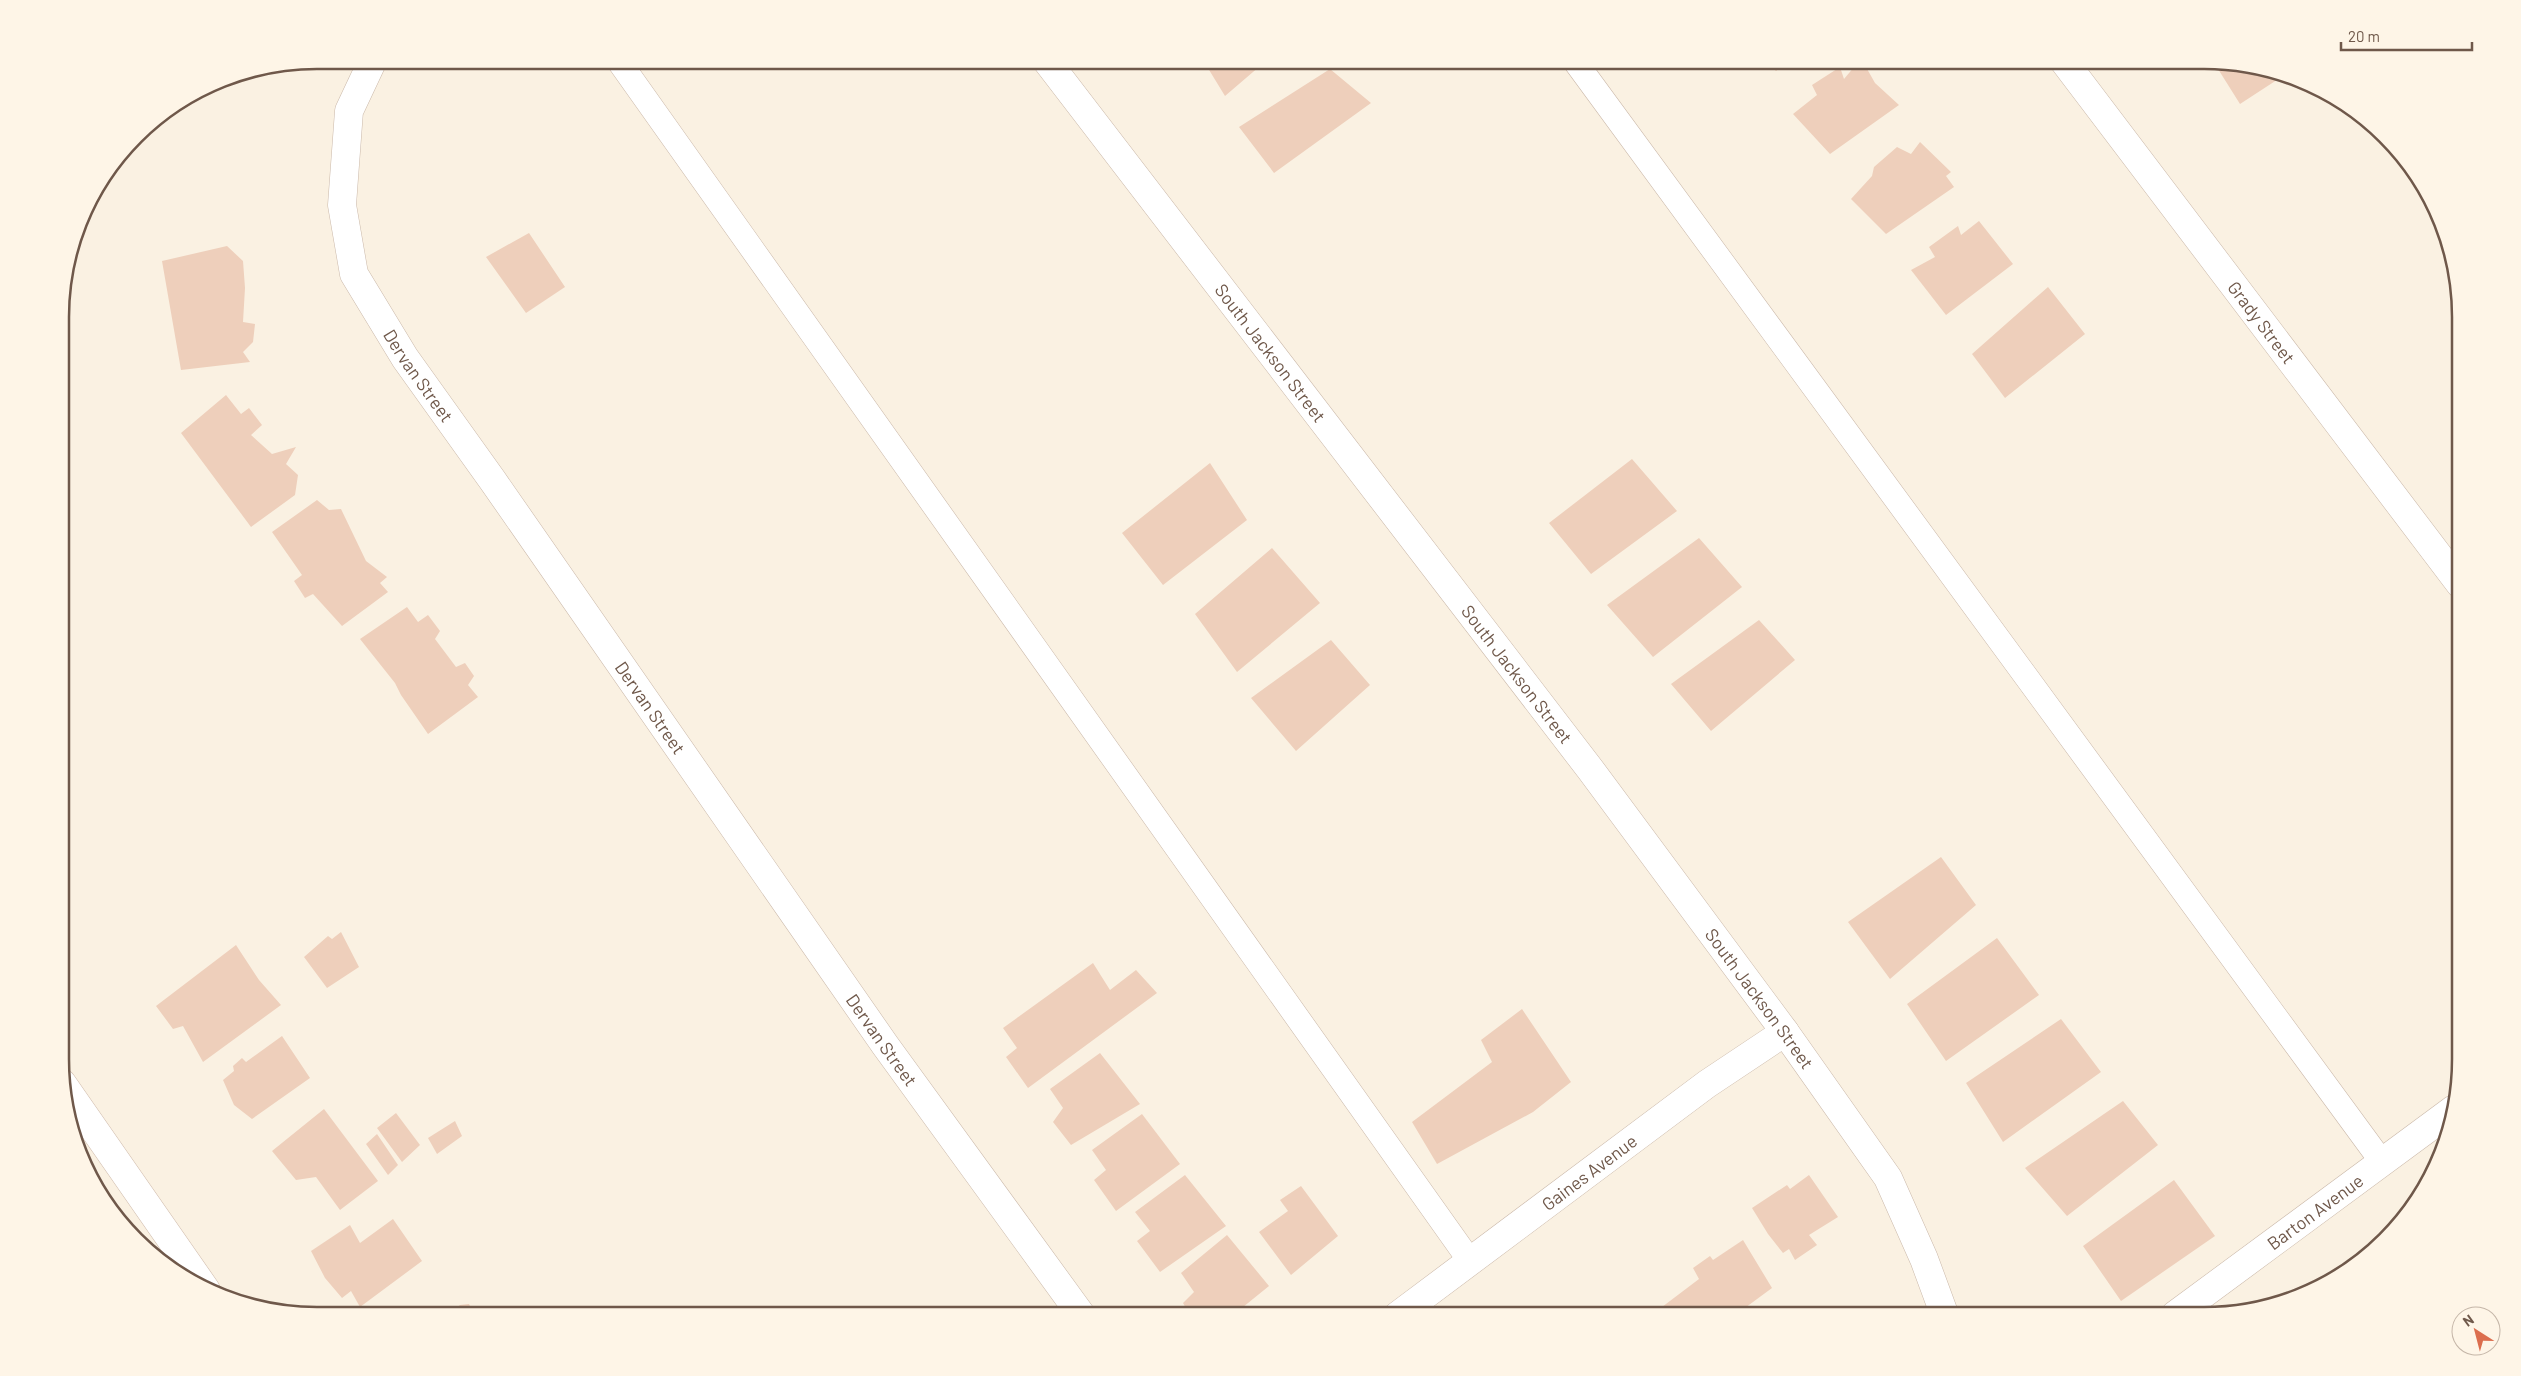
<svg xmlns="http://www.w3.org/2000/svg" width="2521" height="1376" viewBox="0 0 2521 1376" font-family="Barlow,sans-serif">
  <rect width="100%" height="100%" fill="#faf1e2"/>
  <path fill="#eecfbb" d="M 1203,60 L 1267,60 L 1225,96 Z
    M 1765,60 L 1790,60 L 1776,71 Z
    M 1860,60 L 1862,60 L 1875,83 L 1899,105 L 1830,154 L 1793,114 L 1817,95 L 1812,85 L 1840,67 L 1844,79 Z
    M 2213,61 L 2271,69 L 2286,74 L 2240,104 Z
    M 1330,69 L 1371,103 L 1274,173 L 1239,127 Z
    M 1920,142 L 1951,172 L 1946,176 L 1954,187 L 1886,234 L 1851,199 L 1872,176 L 1874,167 L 1897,147 L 1911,154 Z
    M 1979,221 L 2013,264 L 1946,315 L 1911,270 L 1935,257 L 1929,247 L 1958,226 L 1961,235 Z
    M 529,233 L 565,287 L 526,313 L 486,257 Z
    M 227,246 L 243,261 L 245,288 L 243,322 L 255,324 L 253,342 L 243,352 L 250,362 L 181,370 L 162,261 Z
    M 2048,287 L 2085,334 L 2005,398 L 1972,354 Z
    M 226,395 L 241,414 L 249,408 L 262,425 L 251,435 L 272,454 L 296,447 L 286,464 L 298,475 L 295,495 L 251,527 L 181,433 Z
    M 1632,459 L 1677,511 L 1591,574 L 1549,523 Z
    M 1210,463 L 1247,520 L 1163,585 L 1122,533 Z
    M 317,500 L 329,510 L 341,509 L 366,561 L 387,577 L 380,583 L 388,592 L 342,626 L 313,594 L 305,598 L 294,581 L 302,575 L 272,532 Z
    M 1699,538 L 1742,587 L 1653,657 L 1607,605 Z
    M 1272,548 L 1320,603 L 1237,672 L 1195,614 Z
    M 407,607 L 418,622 L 428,615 L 440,631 L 435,639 L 456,667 L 465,663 L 474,676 L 468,685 L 478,697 L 428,734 L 401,695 L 395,683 L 360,639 Z
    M 1759,620 L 1795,660 L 1711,731 L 1671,684 Z
    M 1331,640 L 1370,685 L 1296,751 L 1251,698 Z
    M 1941,857 L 1976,905 L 1890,979 L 1848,922 Z
    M 341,932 L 359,967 L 327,988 L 304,957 L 328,936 L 332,939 Z
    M 1997,938 L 2039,995 L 1946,1061 L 1907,1004 Z
    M 236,945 L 259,980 L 281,1005 L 203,1062 L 183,1026 L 173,1029 L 156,1006 Z
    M 1093,963 L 1110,990 L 1136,970 L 1157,993 L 1028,1088 L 1006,1057 L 1017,1048 L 1003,1028 Z
    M 1522,1009 L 1571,1082 L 1533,1112 L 1437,1164 L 1412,1122 L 1492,1062 L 1481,1040 Z
    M 2061,1019 L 2101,1072 L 2003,1142 L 1966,1083 Z
    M 282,1036 L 310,1078 L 252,1119 L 234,1105 L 223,1080 L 234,1071 L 233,1066 L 242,1058 L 246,1062 Z
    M 1100,1053 L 1140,1104 L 1071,1145 L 1053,1122 L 1063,1108 L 1050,1089 Z
    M 2123,1101 L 2158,1145 L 2067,1216 L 2025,1168 Z
    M 324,1109 L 378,1181 L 340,1210 L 316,1177 L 296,1180 L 272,1151 Z
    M 396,1113 L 420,1145 L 402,1162 L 377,1128 Z
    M 1142,1114 L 1180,1164 L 1116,1211 L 1094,1180 L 1106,1170 L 1092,1150 Z
    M 455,1121 L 462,1136 L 437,1154 L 428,1138 Z
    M 377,1134 L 398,1165 L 388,1175 L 366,1144 Z
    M 1185,1175 L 1226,1226 L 1160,1272 L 1137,1241 L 1150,1231 L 1135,1212 Z
    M 1809,1175 L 1838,1217 L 1809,1235 L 1817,1245 L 1795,1260 L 1789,1249 L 1783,1253 L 1768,1234 L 1752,1208 L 1787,1185 L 1790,1189 Z
    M 2174,1180 L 2215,1236 L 2121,1301 L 2083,1246 Z
    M 1301,1186 L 1338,1236 L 1291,1275 L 1259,1232 L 1288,1211 L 1280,1200 Z
    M 393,1219 L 422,1261 L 360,1307 L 351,1291 L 342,1298 L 325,1278 L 311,1251 L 350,1225 L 360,1243 Z
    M 1227,1235 L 1269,1286 L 1232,1316 L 1199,1316 L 1188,1312 L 1183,1303 L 1194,1292 L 1181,1273 Z
    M 1743,1240 L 1772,1288 L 1734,1316 L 1666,1316 L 1662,1307 L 1699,1279 L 1693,1268 L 1710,1256 L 1713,1260 Z
    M 469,1304 L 475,1316 L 445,1316 L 460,1305 Z"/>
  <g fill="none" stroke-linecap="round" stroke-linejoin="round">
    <defs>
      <path id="lane" d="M 618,60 L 1470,1261
        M 1574,60 L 2382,1162"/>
      <g id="street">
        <path id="s1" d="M 373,60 L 349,111 L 342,205 L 354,274 L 405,358 L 493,481 L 885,1045 L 1082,1316"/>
        <path id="s2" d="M 1046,60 L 1590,769 L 1785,1032 L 1888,1178 L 1924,1259 L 1945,1316"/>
        <path id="s3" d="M 2063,60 L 2460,584"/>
        <path id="s4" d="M 2175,1315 L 2454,1109"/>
        <path id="s5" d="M 1397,1316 L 1707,1084 L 1785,1032"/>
      </g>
      <path id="secondary" d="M 62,1083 L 206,1290"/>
    </defs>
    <use href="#lane" stroke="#cab8a9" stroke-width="25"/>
    <use href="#street" stroke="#cab8a9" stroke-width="29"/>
    <use href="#secondary" stroke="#cfbaaa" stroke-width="29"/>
    <use href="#lane" stroke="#fff" stroke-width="24"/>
    <use href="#street" stroke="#fff" stroke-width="28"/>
    <use href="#secondary" stroke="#fff" stroke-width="28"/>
  </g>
  <g text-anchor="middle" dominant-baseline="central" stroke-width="4.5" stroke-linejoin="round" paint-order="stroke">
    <g font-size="18" fill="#6f584a" stroke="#fef5e7">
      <text stroke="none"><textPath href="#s3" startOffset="329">Grady Street</textPath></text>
      <text stroke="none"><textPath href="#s2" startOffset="369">South Jackson Street</textPath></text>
      <text stroke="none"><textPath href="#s1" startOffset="341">Dervan Street</textPath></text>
      <text stroke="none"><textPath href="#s2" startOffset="774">South Jackson Street</textPath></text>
      <text stroke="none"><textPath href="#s1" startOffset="746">Dervan Street</textPath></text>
      <text stroke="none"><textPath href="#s2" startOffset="1179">South Jackson Street</textPath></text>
      <text stroke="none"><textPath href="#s1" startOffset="1151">Dervan Street</textPath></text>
      <text stroke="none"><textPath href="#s5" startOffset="240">Gaines Avenue</textPath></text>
      <text stroke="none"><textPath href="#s4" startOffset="174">Barton Avenue</textPath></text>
    </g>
  </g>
  <path d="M0 0H2521V1376H0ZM317 69H2204A248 248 0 0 1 2452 317V1059A248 248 0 0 1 2204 1307H317A248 248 0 0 1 69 1059V317A248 248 0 0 1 317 69Z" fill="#fef5e7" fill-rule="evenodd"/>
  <path fill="none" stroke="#6f584a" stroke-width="2.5" d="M317 69H2204A248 248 0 0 1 2452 317V1059A248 248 0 0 1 2204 1307H317A248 248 0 0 1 69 1059V317A248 248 0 0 1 317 69Z"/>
  <g transform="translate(2476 1331) rotate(324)"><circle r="24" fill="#fef5e7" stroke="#c5b6a8"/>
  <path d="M0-4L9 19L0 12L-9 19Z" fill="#dc6e4e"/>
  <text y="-8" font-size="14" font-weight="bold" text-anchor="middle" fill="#6f584a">N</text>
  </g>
  <path d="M2341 42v8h131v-8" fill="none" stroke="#6f584a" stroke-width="2.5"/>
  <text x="2348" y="42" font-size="15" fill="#6f584a" stroke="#fef5e7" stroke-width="4" paint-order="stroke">20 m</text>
</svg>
